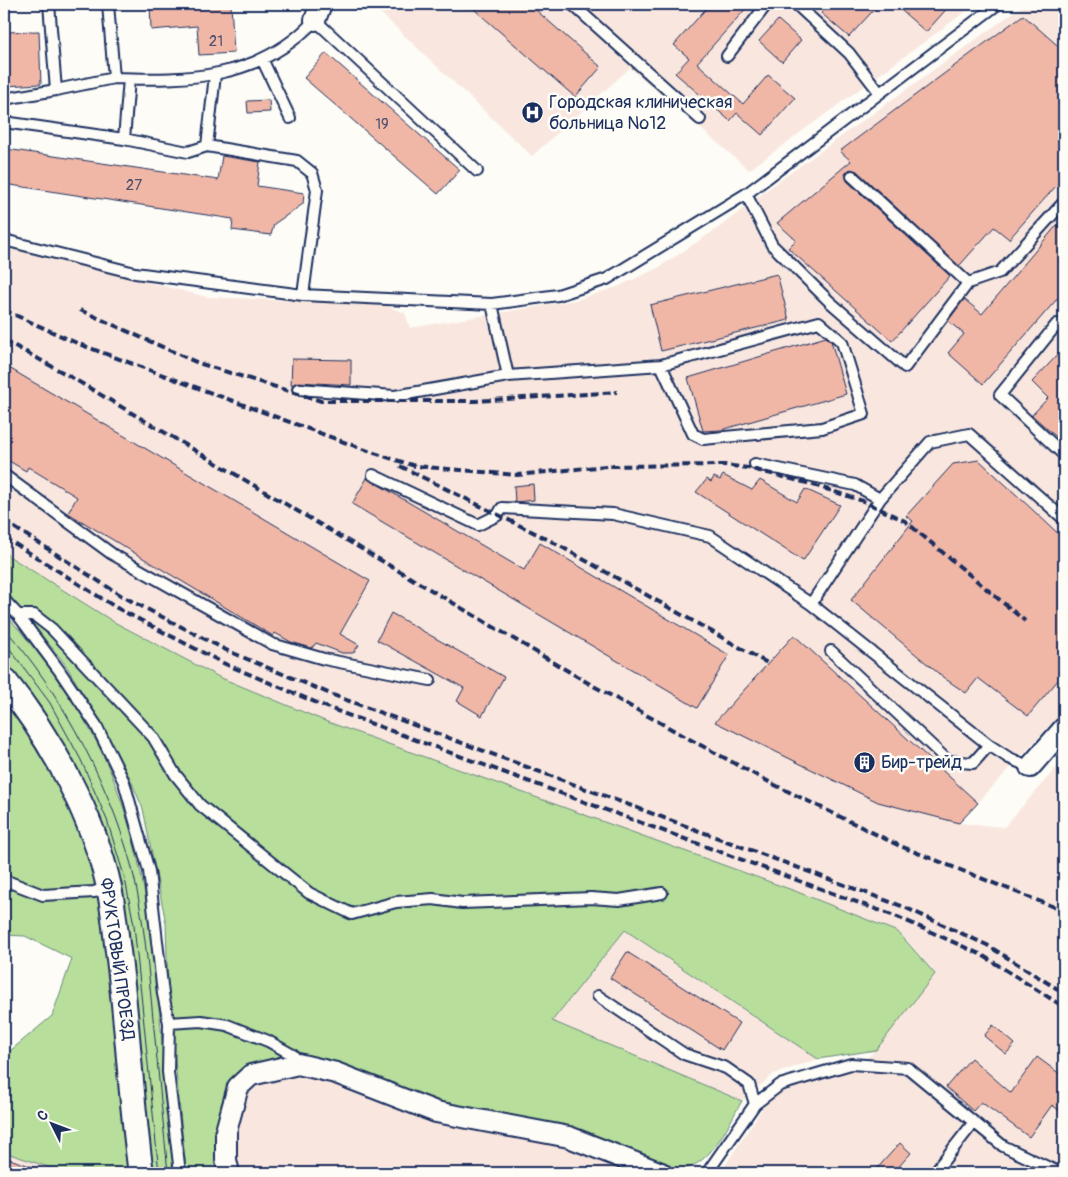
<svg xmlns="http://www.w3.org/2000/svg" width="1068" height="1177" viewBox="0 0 1068 1177" font-family="Pangolin,sans-serif">
  <rect width="100%" height="100%" fill="#fdfcf7"/>
  <filter id="ink" filterUnits="userSpaceOnUse"><feTurbulence type="fractalNoise" baseFrequency=".02" numOctaves="2"/><feDisplacementMap in="SourceGraphic" scale="10" xChannelSelector="R" yChannelSelector="G"/><feConvolveMatrix kernelMatrix="1 2 1 2 8 2 1 2 1" color-interpolation-filters="sRGB"/></filter>
  <g filter="url(#ink)">
    <path fill="#f9e7df" d="M 371,4 L 976,4 L 749,170 L 630,68 L 532,156 Z
      M 1025,4 L 1047,4 L 1064,12 L 1064,710 L 959,823 L 1004,827 L 1064,759 L 1064,1173 L 720,1173 L 764,1106 L 783,1090 L 849,1072 L 876,1050 L 935,973 L 899,932 L 795,891 L 325,721 L 219,677 L 114,622 L 4,553 L 4,246 L 207,297 L 381,304 L 405,313 L 410,328 L 576,300 L 617,287 L 658,268 L 721,226 L 772,186 Z
      M 625,930 L 818,1059 L 774,1074 L 742,1101 L 552,1021 Z
      M 302,1072 L 569,1146 L 639,1173 L 238,1173 L 235,1124 L 243,1088 L 260,1077 Z
      M 4,1152 L 61,1171 L 60,1173 L 4,1173 Z"/>
    <path fill="#b7df9b" stroke="#69877c" d="M 4,553 L 114,622 L 219,677 L 325,721 L 795,891 L 898,932 L 935,974 L 876,1050 L 818,1059 L 625,930 L 552,1021 L 742,1101 C 727,1126 709,1172 673,1170 C 665,1169 655,1163 648,1160 L 436,1104 L 339,1065 L 304,1055 L 248,1066 L 229,1082 L 221,1105 L 217,1134 L 220,1173 L 186,1173 L 168,988 L 166,923 L 143,809 L 129,776 L 98,718 L 65,664 L 4,588 Z
      M 4,612 C 48,663 93,722 116,786 C 162,908 158,1045 174,1173 L 152,1173 L 141,1071 L 63,745 L 42,708 L 4,659 Z
      M 4,697 L 58,785 L 81,835 L 96,883 L 108,946 L 129,1173 L 60,1173 L 60,1171 L 4,1152 L 4,1056 L 52,1016 L 72,959 L 25,936 L 4,935 Z"/>
    <path fill="#f0b7a7" stroke="#1b2f5e" d="M 150,4 L 231,4 L 234,53 L 199,55 L 197,26 L 151,30 Z
      M 468,4 L 529,4 L 601,67 L 575,97 Z
      M 710,4 L 750,4 L 697,63 L 743,104 L 768,75 L 795,98 L 762,135 L 737,113 L 730,121 L 675,73 L 689,58 L 674,45 Z
      M 830,4 L 879,4 L 849,37 L 821,13 Z
      M 894,4 L 951,4 L 926,32 Z
      M 1023,15 L 1064,51 L 1064,177 L 1009,239 L 994,227 L 959,266 L 857,171 L 850,169 L 845,174 L 847,181 L 950,276 L 892,341 L 788,248 L 796,240 L 777,223 L 851,161 L 840,151 Z
      M 778,20 L 801,40 L 782,62 L 759,41 Z
      M 39,31 L 41,84 L 4,86 L 4,32 Z
      M 326,53 L 460,170 L 438,194 L 304,78 Z
      M 269,100 L 270,112 L 248,113 L 247,101 Z
      M 6,149 L 218,180 L 222,156 L 260,162 L 257,186 L 304,193 L 303,204 L 274,224 L 271,235 L 232,230 L 233,219 L 4,184 Z
      M 1057,225 L 1064,231 L 1064,291 L 983,384 L 948,353 L 964,334 L 948,321 L 964,299 L 982,314 Z
      M 777,274 L 789,320 L 661,351 L 650,305 Z
      M 826,337 L 831,341 L 846,394 L 721,430 L 703,431 L 688,378 Z
      M 1064,348 L 1064,444 L 1032,415 L 1048,398 L 1032,382 Z
      M 292,359 L 351,360 L 351,385 L 298,382 L 291,385 Z
      M 4,365 L 370,581 L 340,634 L 359,645 L 353,653 L 342,653 L 316,643 L 312,648 L 291,642 L 275,633 L 273,636 L 68,513 L 77,497 L 28,467 L 26,471 L 4,458 Z
      M 979,460 L 1064,539 L 1064,673 L 1028,716 L 978,678 L 966,693 L 944,678 L 851,600 L 913,521 L 906,516 L 953,464 Z
      M 723,475 L 752,490 L 760,480 L 797,502 L 805,489 L 840,505 L 803,561 L 696,492 L 707,479 L 711,482 L 714,477 L 720,480 Z
      M 367,478 L 524,570 L 540,543 L 729,655 L 697,708 L 352,504 Z
      M 533,484 L 534,500 L 515,502 L 514,486 Z
      M 391,613 L 504,677 L 482,716 L 457,701 L 464,688 L 377,640 Z
      M 794,635 L 978,803 L 959,823 L 878,802 L 715,722 Z
      M 627,952 L 739,1023 L 722,1050 L 610,978 Z
      M 993,1025 L 1015,1044 L 1006,1054 L 984,1036 Z
      M 1037,1057 L 1064,1077 L 1064,1114 L 1052,1105 L 1029,1137 L 981,1102 L 973,1111 L 946,1087 L 971,1058 L 1011,1093 Z
      M 900,1143 L 911,1153 L 893,1173 L 873,1173 Z
      M 4,1157 L 44,1171 L 44,1173 L 4,1173 Z"/>
    <g fill="none" stroke-linecap="round" stroke-linejoin="round">
      <defs>
        <path id="service" d="M 108,4 L 114,78 C 189,81 261,79 315,20 L 477,171
          M 572,4 L 700,119
          M 798,6 L 849,53 L 879,92
          M 727,56 L 767,4
          M 263,61 L 290,118
          M 56,90 L 114,78
          M 4,99 L 56,90 L 49,4
          M 4,122 L 124,139 L 188,152 L 207,146 L 215,75
          M 124,139 L 129,79
          M 207,146 L 297,161 L 312,173 L 317,190 L 303,295
          M 746,194 L 772,245 L 830,302 L 905,367 L 968,283 L 852,176
          M 4,240 L 135,273 L 303,295 L 492,304 L 558,295 L 607,279 L 746,194 L 998,4
          M 968,283 L 1000,272 L 1064,202
          M 492,304 L 508,376
          M 1064,330 L 1057,324 L 1000,395 L 1064,455
          M 298,389 L 395,396 L 508,376 L 661,365 L 819,322 L 842,342 L 864,414 L 822,428 L 703,439 L 693,434 L 661,365
          M 755,464 L 855,485 L 880,499 L 930,442 L 969,434 L 1064,519
          M 4,475 L 112,554 L 272,644 L 324,659 L 430,680
          M 373,475 L 478,525 L 498,515 L 502,508 L 613,514 L 710,536 L 811,604
          M 880,499 L 811,604 L 989,745 L 1009,758 L 1030,767
          M 4,600 L 18,615 L 59,670 L 96,725 L 124,782 L 149,871 L 163,994 L 169,1023 L 168,1072 L 180,1173
          M 18,615 L 34,615 L 52,629 L 153,737 L 175,774 L 200,805 L 309,893 L 352,914 L 396,902 L 433,899 L 462,903 L 591,898 L 619,900 L 662,893
          M 831,651 L 948,761 L 973,763 L 989,745
          M 4,880 L 43,895 L 94,892 L 109,887
          M 598,996 L 684,1054 L 726,1068 L 749,1084 L 755,1104
          M 169,1023 L 201,1021 L 227,1025 L 268,1041 L 293,1055 L 298,1064
          M 707,1173 L 755,1104 L 780,1085 L 851,1064 L 908,1068 L 1003,1146 L 1060,1173
          M 934,1173 L 974,1122"/>
        <path id="minor" d="M 315,20 L 321,4
          M 1030,767 L 1064,728
          M 229,1173 L 226,1160 L 226,1131 L 238,1087 L 251,1075 L 298,1064 L 336,1073 L 436,1112 L 569,1137 L 661,1173"/>
        <path id="tertiary" d="M 4,680 C 50,737 93,815 109,887 C 113,906 115,925 117,944 C 128,1020 130,1097 141,1173"/>
      </defs>
      <use href="#service" stroke="#1b2f5e" stroke-width="14"/>
      <use href="#minor" stroke="#1b2f5e" stroke-width="24"/>
      <use href="#tertiary" stroke="#1b2f5e" stroke-width="28"/>
      <use href="#service" stroke="#fdfcf7" stroke-width="10"/>
      <use href="#minor" stroke="#fdfcf7" stroke-width="20"/>
      <use href="#tertiary" stroke="#fdfcf7" stroke-width="24"/>
      <path stroke="#1b2f5e" stroke-width="1" d="M 4,628 C 61,690 117,798 135,881 C 144,923 148,965 152,1008 C 157,1063 163,1118 168,1173
        M 4,641 L 50,703 L 81,760 L 107,820 L 125,879 L 134,925 L 159,1173"/>
      <path stroke="#1b2f5e" stroke-width="4" stroke-dasharray="8 4" stroke-linecap="butt" d="M 4,310 L 79,344 L 371,452 L 415,466 L 517,475 L 606,466 L 725,465 L 748,468 L 807,483 L 863,501 L 905,521 L 1025,621
        M 80,310 L 198,363 L 321,401 L 475,401 L 617,392
        M 4,340 L 64,373 L 590,684 L 695,742 L 771,783 L 900,846 L 1064,911
        M 400,466 L 551,541 L 769,664
        M 4,521 L 122,596 L 228,651 L 333,695 L 904,907 L 987,945 L 1064,993
        M 4,537 L 117,608 L 223,663 L 329,708 L 900,918 L 982,955 L 1064,1007"/>
    </g>
  </g>
  <defs>
    <symbol id="hospital-disc" viewBox="-11 -11 22 22"><circle r="9.5" fill="#1b2f5e" stroke="#fdfcf7"/><path d="M-5-5h3v3.5h4V-5h3V5h-3V1.5h-4V5h-3Z" fill="#fff"/></symbol>
    <symbol id="building-disc" viewBox="-11 -11 22 22"><circle r="9.5" fill="#1b2f5e" stroke="#fdfcf7"/><path d="M-4-6H4V6H1V3H-1V6H-4ZM-2.5-4.3h1.7v1.8h-1.7ZM.8-4.3h1.7v1.8H.8ZM-2.5-1h1.7V.8h-1.7ZM.8-1h1.7V.8H.8Z" fill="#fff"/></symbol>
  </defs>
  <g fill-rule="evenodd">
    <use href="#hospital-disc" x="520" y="100" width="25" height="25"/>
    <use href="#building-disc" x="852" y="750" width="25" height="25"/>
  </g>
  <g text-anchor="middle" dominant-baseline="central" stroke-width="5" stroke-linejoin="round" paint-order="stroke">
    <g font-size="15" fill="#505170">
      <text x="216" y="41">21</text>
      <text x="382" y="124">19</text>
      <text x="134" y="185">27</text>
    </g>
    <g font-size="18" fill="#1b2f5e" stroke="#fdfcf7" text-anchor="start">
      <text x="549" y="102">Городская клиническая<tspan x="549" dy="21">больница №12</tspan></text>
      <text x="881" y="762">Бир-трейд</text>
    </g>
    <g font-size="18" fill="#1b2f5e" stroke="#fdfcf7">
      <text transform="translate(117 959) rotate(82)">ФРУКТОВЫЙ ПРОЕЗД</text>
    </g>
  </g>
  <rect width="1068" height="1177" fill="none" stroke="#fdfcf7" stroke-width="20"/>
  <rect x="10" y="10" width="1048" height="1157" fill="none" stroke="#1b2f5e" stroke-width="2" filter="url(#ink)"/>
  <g transform="translate(52 1124) rotate(312)" stroke="#fdfcf7" stroke-width="4" paint-order="stroke">
  <path d="M0-4L9 19L0 12L-9 19Z" fill="#1b2f5e"/>
  <text y="-8" font-size="14" font-weight="bold" text-anchor="middle" fill="#1b2f5e">С</text>
  </g>
</svg>
